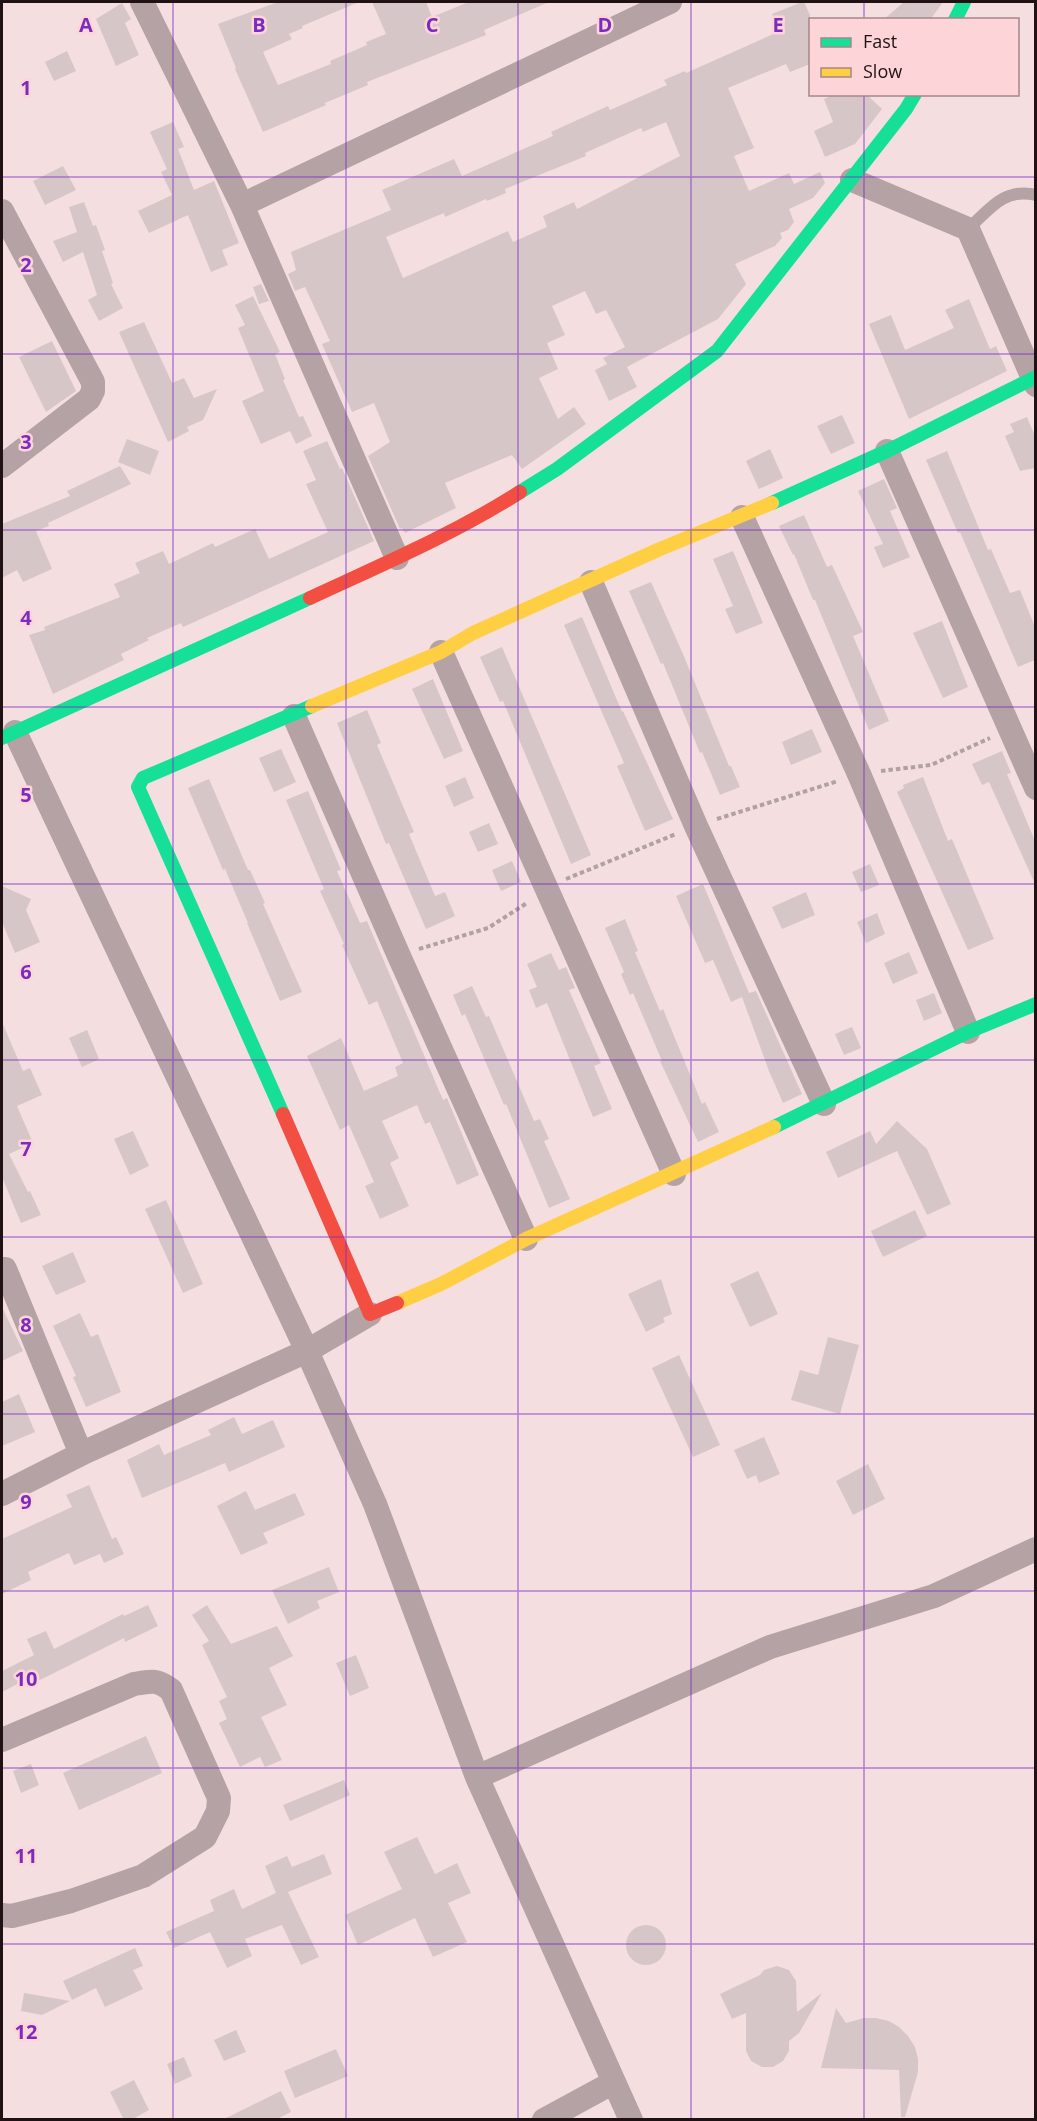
<svg xmlns="http://www.w3.org/2000/svg" width="1037" height="2121" viewBox="0 0 1037 2121" font-family="'Open Sans',sans-serif">
  <rect width="100%" height="100%" fill="#f4dee0"/>
  <path fill="#d7c6c8" fill-rule="evenodd" d="M 278,2 L 359,2 L 302,26 L 303,28 L 289,34 L 292,39 L 263,52 L 278,85 L 331,64 L 330,61 L 367,45 L 366,42 L 386,34 L 372,2 L 426,2 L 432,17 L 469,2 L 549,2 L 484,30 L 486,35 L 367,82 L 368,85 L 325,103 L 326,105 L 263,132 L 235,69 L 236,68 L 218,24 Z
    M 802,2 L 804,2 L 810,15 L 810,64 L 790,72 L 786,64 L 728,88 L 754,148 L 734,156 L 749,191 L 789,173 L 794,184 L 820,172 L 825,183 L 813,198 L 789,209 L 794,222 L 788,230 L 780,233 L 782,238 L 775,246 L 735,264 L 746,284 L 718,319 L 627,367 L 637,387 L 609,401 L 595,370 L 607,364 L 603,358 L 625,347 L 606,310 L 596,314 L 585,291 L 552,306 L 565,335 L 547,343 L 558,369 L 539,378 L 558,419 L 574,407 L 586,424 L 522,469 L 512,455 L 445,483 L 456,508 L 405,533 L 402,528 L 400,529 L 368,456 L 390,442 L 374,403 L 352,412 L 322,344 L 330,341 L 305,287 L 295,291 L 288,274 L 296,270 L 291,252 L 391,210 L 382,190 L 454,159 L 462,176 L 553,136 L 551,132 L 608,106 L 610,110 L 667,85 L 664,80 L 685,71 L 686,73 L 780,31 L 772,14 ZM 666,122 L 680,156 L 577,209 L 574,202 L 543,216 L 547,227 L 513,242 L 508,231 L 403,278 L 386,237 L 444,213 L 445,217 L 486,199 L 487,201 L 506,193 L 505,189 L 586,156 L 585,153 L 641,128 L 643,132 Z
    M 904,2 L 943,2 L 930,20 L 883,20 Z
    M 122,3 L 131,19 L 125,23 L 139,55 L 116,66 L 96,19 Z
    M 67,51 L 76,71 L 54,81 L 45,62 Z
    M 835,94 L 866,94 L 882,109 L 855,144 L 825,157 L 814,131 L 833,122 L 824,99 Z
    M 173,122 L 184,147 L 178,149 L 194,190 L 214,181 L 239,243 L 222,250 L 228,265 L 211,272 L 188,215 L 149,233 L 138,211 L 172,195 L 161,172 L 167,169 L 150,132 Z
    M 63,166 L 76,190 L 45,205 L 33,181 Z
    M 84,202 L 93,226 L 96,225 L 105,250 L 102,251 L 113,283 L 111,284 L 123,308 L 99,321 L 88,300 L 97,295 L 83,252 L 63,262 L 53,241 L 77,232 L 69,207 Z
    M 261,284 L 269,301 L 259,304 L 253,287 Z
    M 253,296 L 280,352 L 275,354 L 285,379 L 283,380 L 299,417 L 303,416 L 312,436 L 296,444 L 290,431 L 261,444 L 242,401 L 264,391 L 238,328 L 245,325 L 235,305 Z
    M 969,299 L 990,349 L 996,346 L 1007,371 L 909,419 L 869,324 L 891,315 L 905,350 L 954,328 L 945,310 Z
    M 144,322 L 172,383 L 184,378 L 194,398 L 217,389 L 203,420 L 187,427 L 189,431 L 168,442 L 119,332 Z
    M 52,341 L 76,391 L 46,412 L 19,357 Z
    M 842,415 L 855,443 L 831,454 L 817,426 Z
    M 1027,417 L 1035,436 L 1035,468 L 1020,471 L 1005,436 L 1014,432 L 1010,424 Z
    M 127,439 L 159,451 L 150,475 L 118,462 Z
    M 327,441 L 340,469 L 342,468 L 374,541 L 183,627 L 181,623 L 147,638 L 149,640 L 121,654 L 124,660 L 53,694 L 29,635 L 45,630 L 44,627 L 120,597 L 114,584 L 140,573 L 135,563 L 163,551 L 169,564 L 213,543 L 215,547 L 255,529 L 269,559 L 328,532 L 306,484 L 316,480 L 303,451 Z
    M 770,449 L 783,478 L 759,489 L 746,461 Z
    M 947,451 L 988,550 L 991,549 L 1010,593 L 1020,590 L 1035,627 L 1035,660 L 1018,667 L 960,532 L 958,533 L 926,460 Z
    M 120,466 L 131,484 L 48,523 L 49,526 L 36,531 L 52,569 L 23,582 L 17,570 L 2,578 L 2,524 L 70,496 L 67,491 Z
    M 884,479 L 897,508 L 890,511 L 910,557 L 883,568 L 874,547 L 883,544 L 858,491 Z
    M 804,515 L 827,567 L 832,565 L 863,632 L 853,636 L 889,721 L 869,730 L 815,600 L 813,600 L 794,554 L 793,555 L 779,526 Z
    M 733,551 L 763,623 L 736,634 L 725,609 L 733,606 L 713,559 Z
    M 651,582 L 683,654 L 729,766 L 731,766 L 740,787 L 720,795 L 702,752 L 700,753 L 663,663 L 661,664 L 629,591 Z
    M 582,617 L 622,712 L 623,711 L 673,819 L 645,831 L 617,766 L 624,763 L 564,625 Z
    M 942,621 L 968,687 L 943,698 L 913,633 Z
    M 502,647 L 591,855 L 571,864 L 503,701 L 500,702 L 480,657 Z
    M 433,679 L 463,751 L 444,759 L 412,689 Z
    M 367,710 L 381,743 L 377,745 L 414,832 L 409,834 L 435,896 L 445,892 L 455,916 L 426,929 L 389,843 L 386,844 L 337,723 Z
    M 812,729 L 822,752 L 791,765 L 782,742 Z
    M 281,749 L 296,782 L 274,792 L 259,758 Z
    M 1002,751 L 1011,773 L 1007,774 L 1035,841 L 1035,884 L 989,782 L 982,785 L 972,764 Z
    M 465,777 L 474,798 L 454,807 L 445,786 Z
    M 923,777 L 948,841 L 952,839 L 994,939 L 968,950 L 897,792 L 904,788 L 903,785 Z
    M 209,779 L 248,870 L 250,870 L 265,903 L 263,904 L 302,992 L 280,1001 L 247,923 L 248,923 L 225,869 L 223,870 L 188,788 Z
    M 308,791 L 341,870 L 337,871 L 360,923 L 367,921 L 443,1100 L 447,1098 L 479,1175 L 457,1185 L 430,1122 L 425,1124 L 417,1105 L 382,1121 L 399,1158 L 390,1163 L 409,1206 L 380,1219 L 365,1186 L 374,1182 L 349,1125 L 340,1130 L 307,1056 L 341,1038 L 364,1091 L 398,1076 L 395,1067 L 403,1063 L 377,1001 L 369,1005 L 342,945 L 344,944 L 320,891 L 324,889 L 286,800 Z
    M 489,823 L 498,844 L 478,852 L 469,832 Z
    M 512,861 L 521,882 L 501,891 L 492,870 Z
    M 870,864 L 879,885 L 861,892 L 852,872 Z
    M 703,884 L 749,993 L 756,991 L 802,1094 L 783,1103 L 769,1071 L 742,997 L 731,1002 L 713,960 L 705,963 L 676,896 Z
    M 2,886 L 31,899 L 26,910 L 40,942 L 15,953 L 2,922 Z
    M 806,892 L 815,915 L 782,929 L 772,907 Z
    M 877,913 L 885,934 L 866,943 L 857,922 Z
    M 625,919 L 638,951 L 635,952 L 660,1011 L 663,1009 L 702,1104 L 705,1102 L 719,1132 L 698,1142 L 660,1061 L 662,1061 L 633,993 L 630,995 L 621,974 L 624,972 L 605,928 Z
    M 909,952 L 918,973 L 893,984 L 884,963 Z
    M 551,953 L 559,970 L 566,967 L 575,988 L 569,990 L 601,1063 L 594,1066 L 612,1109 L 593,1117 L 547,1003 L 536,1008 L 529,990 L 537,987 L 527,964 Z
    M 472,986 L 486,1017 L 489,1016 L 534,1121 L 540,1119 L 549,1139 L 544,1141 L 570,1199 L 549,1208 L 506,1104 L 504,1105 L 465,1014 L 462,1016 L 453,995 Z
    M 934,993 L 942,1013 L 924,1021 L 916,1000 Z
    M 2,1022 L 23,1071 L 30,1068 L 42,1095 L 17,1106 L 33,1143 L 9,1154 L 28,1192 L 30,1191 L 41,1215 L 21,1223 L 2,1177 Z
    M 852,1027 L 861,1048 L 844,1055 L 835,1034 Z
    M 87,1030 L 99,1059 L 82,1067 L 69,1038 Z
    M 897,1121 L 927,1149 L 951,1204 L 927,1215 L 897,1151 L 838,1178 L 826,1152 L 870,1131 L 876,1144 Z
    M 133,1131 L 149,1166 L 130,1175 L 114,1139 Z
    M 166,1200 L 203,1284 L 183,1293 L 145,1209 Z
    M 915,1210 L 927,1236 L 883,1257 L 871,1231 Z
    M 73,1252 L 86,1282 L 56,1295 L 42,1266 Z
    M 758,1271 L 778,1314 L 750,1327 L 730,1284 Z
    M 661,1279 L 672,1314 L 663,1318 L 665,1322 L 646,1332 L 628,1294 Z
    M 2,1307 L 23,1351 L 2,1361 Z
    M 80,1313 L 91,1337 L 98,1334 L 121,1392 L 86,1407 L 73,1377 L 76,1376 L 53,1326 Z
    M 828,1337 L 859,1345 L 840,1414 L 791,1400 L 800,1370 L 818,1375 Z
    M 679,1355 L 720,1445 L 693,1457 L 652,1368 Z
    M 19,1394 L 35,1432 L 2,1446 L 2,1402 Z
    M 234,1417 L 242,1434 L 273,1420 L 285,1447 L 229,1472 L 225,1463 L 142,1498 L 127,1460 L 159,1444 L 164,1455 L 211,1435 L 208,1430 Z
    M 764,1437 L 780,1474 L 759,1483 L 756,1475 L 747,1479 L 734,1450 Z
    M 868,1464 L 885,1499 L 853,1515 L 836,1481 Z
    M 89,1485 L 112,1539 L 116,1537 L 124,1554 L 104,1563 L 100,1554 L 74,1565 L 69,1553 L 28,1572 L 31,1580 L 2,1594 L 2,1539 L 72,1507 L 66,1495 Z
    M 246,1491 L 255,1510 L 295,1493 L 305,1515 L 263,1533 L 268,1543 L 241,1555 L 217,1506 Z
    M 329,1567 L 339,1592 L 317,1601 L 320,1608 L 288,1624 L 272,1590 Z
    M 148,1605 L 158,1626 L 125,1642 L 124,1638 L 34,1683 L 31,1677 L 2,1692 L 2,1671 L 34,1655 L 27,1639 L 46,1631 L 54,1649 L 123,1614 L 124,1616 Z
    M 207,1605 L 231,1644 L 277,1626 L 293,1656 L 269,1668 L 287,1705 L 261,1717 L 282,1760 L 265,1767 L 260,1757 L 240,1767 L 219,1723 L 227,1719 L 219,1701 L 227,1697 L 202,1645 L 209,1641 L 192,1615 Z
    M 356,1655 L 369,1688 L 350,1696 L 336,1663 Z
    M 146,1736 L 162,1773 L 79,1810 L 63,1773 Z
    M 31,1764 L 39,1785 L 21,1793 L 13,1771 Z
    M 344,1780 L 350,1795 L 290,1821 L 283,1805 Z
    M 417,1837 L 435,1874 L 457,1863 L 471,1893 L 448,1903 L 467,1942 L 433,1957 L 415,1918 L 358,1945 L 345,1915 L 402,1889 L 384,1852 Z
    M 324,1854 L 332,1874 L 288,1892 L 319,1957 L 301,1965 L 282,1925 L 245,1939 L 252,1956 L 227,1968 L 210,1932 L 174,1948 L 166,1932 L 214,1911 L 210,1900 L 234,1889 L 242,1909 L 276,1893 L 265,1866 L 287,1856 L 292,1867 Z
    M626 1945a20 20 0 1 1 40 0a20 20 0 1 1-40 0Z
    M 135,1948 L 143,1966 L 133,1970 L 143,1989 L 105,2007 L 96,1988 L 72,2000 L 63,1981 Z
    M 777,1966 L 789,1970 L 796,1981 L 797,2012 L 822,1993 L 799,2033 L 789,2041 L 789,2051 L 783,2061 L 773,2067 L 762,2067 L 751,2061 L 746,2051 L 746,2013 L 732,2019 L 720,1994 L 760,1975 L 764,1970 Z
    M 24,1993 L 70,2001 L 42,2015 L 21,2011 Z
    M 836,2008 L 846,2023 L 864,2018 L 876,2018 L 889,2021 L 899,2027 L 908,2036 L 915,2047 L 918,2059 L 918,2072 L 905,2117 L 901,2117 L 899,2070 L 821,2068 Z
    M 236,2030 L 246,2052 L 224,2061 L 214,2040 Z
    M 336,2049 L 348,2076 L 295,2098 L 284,2071 Z
    M 184,2057 L 192,2076 L 175,2084 L 167,2064 Z
    M 134,2080 L 149,2110 L 131,2120 L 124,2120 L 110,2092 Z
    M 281,2091 L 291,2112 L 275,2120 L 222,2120 Z"/>
  <g fill="none" stroke-linecap="round" stroke-linejoin="round">
    <path stroke="#b1a1a2" stroke-width="4" stroke-dasharray="4.5 3" stroke-linecap="butt" d="M 881,771 L 931,765 L 990,738
      M 717,819 L 838,781
      M 566,879 L 676,834
      M 419,949 L 488,928 L 527,903"/>
    <path stroke="#b4a2a4" stroke-width="12" d="M 968,229 C 989,210 1004,187 1036,195"/>
    <path stroke="#b4a2a4" stroke-width="24" d="M 142,2 L 242,205 L 397,558
      M 852,180 L 968,229 L 1036,385
      M 242,205 L 670,2
      M 2,211 L 93,382 L 93,391 L 89,399 L 2,466
      M 887,451 L 1036,788
      M 742,517 L 859,774 L 968,1032
      M 591,582 L 696,826 L 824,1104
      M 441,652 L 674,1174
      M 294,716 L 399,956 L 526,1239
      M 15,732 L 307,1351 L 375,1504 L 477,1777 L 631,2120
      M 2,1269 L 5,1269 L 81,1454
      M 2,1494 L 85,1452 L 307,1351 L 370,1314
      M 2,1740 L 134,1684 C 151,1681 157,1679 171,1690 L 219,1798 L 218,1811 L 205,1837 L 143,1876 L 71,1901 L 12,1916 L 2,1915
      M 477,1777 L 770,1647 L 934,1596 L 1036,1549
      M 544,2120 L 614,2082"/>
    <path stroke="#16e098" stroke-width="14" d="M 955,20 L 964,2
      M 520,492 L 557,469 L 717,351 L 906,109 L 915,94
      M 772,503 L 887,451 L 1036,377
      M 2,738 L 310,598
      M 283,1114 L 138,787 L 143,778 L 312,706
      M 774,1127 L 968,1032 L 1036,1004"/>
    <path stroke="#ffcf43" stroke-width="14" d="M 312,706 L 441,652 L 473,633 L 660,549 L 772,503
      M 397,1303 L 441,1284 L 526,1239 L 774,1127"/>
    <path stroke="#f24e42" stroke-width="14" d="M 310,598 C 381,565 454,534 520,492
      M 283,1114 L 370,1314 L 397,1303"/>
  </g>
  <path fill="none" stroke="#7b2cbf" stroke-width="1.5" stroke-opacity="0.55" d="M 173,2 L 173,2120M 346,2 L 346,2120M 518,2 L 518,2120M 691,2 L 691,2120M 864,2 L 864,20M 864,94 L 864,2120M 2,177 L 1036,177M 2,354 L 1036,354M 2,530 L 1036,530M 2,707 L 1036,707M 2,884 L 1036,884M 2,1060 L 1036,1060M 2,1237 L 1036,1237M 2,1414 L 1036,1414M 2,1591 L 1036,1591M 2,1768 L 1036,1768M 2,1944 L 1036,1944"/>
  <g font-size="20" text-anchor="middle" font-weight="bold" fill="#7b2cbf" stroke="#fdd5d8" stroke-width="5" stroke-linejoin="round" paint-order="stroke">
    <text x="86" y="32">A</text>
    <text x="259" y="32">B</text>
    <text x="432" y="32">C</text>
    <text x="605" y="32">D</text>
    <text x="778" y="32">E</text>
    <text x="26" y="95">1</text>
    <text x="26" y="272">2</text>
    <text x="26" y="449">3</text>
    <text x="26" y="625">4</text>
    <text x="26" y="802">5</text>
    <text x="26" y="979">6</text>
    <text x="26" y="1156">7</text>
    <text x="26" y="1332">8</text>
    <text x="26" y="1509">9</text>
    <text x="26" y="1686">10</text>
    <text x="26" y="1863">11</text>
    <text x="26" y="2039">12</text>
  </g>
  <rect width="1037" height="2121" fill="none" stroke="#201214" stroke-width="6"/>
  <rect x="809" y="18" width="210" height="78" fill="#fdd5d8" stroke="#a5878a" stroke-width="1.5"/>
  <rect x="821" y="38" width="30" height="9" fill="#16e098" stroke="#a5878a" stroke-width="1.5"/>
  <text x="863" y="48" font-size="18" fill="#201214">Fast</text>
  <rect x="821" y="68" width="30" height="9" fill="#ffcf43" stroke="#a5878a" stroke-width="1.5"/>
  <text x="863" y="78" font-size="18" fill="#201214">Slow</text>
</svg>
